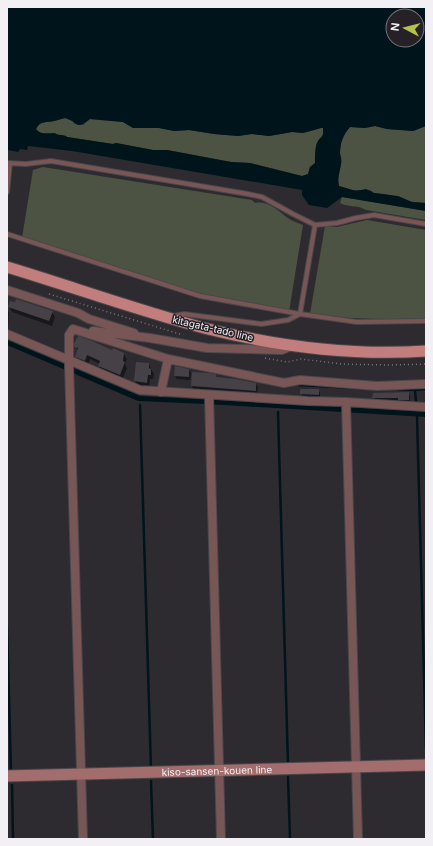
<svg xmlns="http://www.w3.org/2000/svg" width="433" height="846" viewBox="0 0 433 846" font-family="Inter,sans-serif">
  <rect width="100%" height="100%" fill="#2e2b30"/>
  <path fill="#4d5342" d="M 65,118 L 72,121 L 75,124 L 83,125 L 90,119 L 123,122 L 133,128 L 159,128 L 174,131 L 189,130 L 214,134 L 238,136 L 252,134 L 269,136 L 293,132 L 303,133 L 321,128 L 323,128 C 324,139 321,135 317,143 C 315,148 315,157 315,163 L 310,167 L 308,174 L 302,176 L 250,163 L 231,162 L 167,150 L 153,150 L 116,143 L 113,144 L 67,137 L 66,136 L 41,133 L 38,131 L 36,129 C 40,120 47,123 54,121 C 58,120 61,119 65,118 Z
    M 375,126 L 387,129 L 413,131 L 426,126 L 426,203 L 412,202 L 385,194 L 374,193 L 370,190 L 352,190 L 339,186 L 338,179 L 341,164 L 340,152 L 341,142 L 345,133 L 350,127 L 365,128 Z
    M 43,167 L 252,200 L 255,203 C 270,200 278,212 291,220 C 294,222 299,223 303,225 L 289,312 L 240,303 L 200,294 L 22,238 L 33,170 Z
    M 342,197 L 426,211 L 426,220 L 366,210 C 356,204 349,208 340,203 Z
    M 367,220 L 426,230 L 426,319 C 387,320 349,319 310,314 L 325,226 L 337,227 Z"/>
  <path fill="#00141b" fill-rule="evenodd" d="M 7,7 L 426,7 L 426,126 L 413,131 L 387,129 L 375,126 L 365,128 L 350,127 C 343,135 340,143 340,154 C 341,157 342,161 341,164 C 340,172 337,177 339,186 L 356,191 L 366,189 L 374,193 L 398,196 L 412,202 L 426,203 L 426,211 L 342,197 L 327,208 L 309,205 L 302,195 L 302,190 L 72,151 L 28,146 L 27,150 L 20,149 L 18,152 L 8,150 ZM 393,16 L 417,16 L 417,40 L 393,40 ZM 65,118 C 80,122 74,131 90,119 L 123,122 L 133,128 L 159,128 L 174,131 L 189,130 L 214,134 L 238,136 L 252,134 L 269,136 L 292,132 L 303,133 L 321,128 L 323,128 C 324,139 321,135 317,143 C 315,148 315,157 315,163 L 310,167 L 308,174 L 302,176 L 250,163 L 231,162 L 167,150 L 153,150 L 116,143 L 113,144 L 67,137 C 64,134 58,136 55,133 C 48,133 40,135 36,129 C 40,120 47,123 54,121 C 58,120 61,119 65,118 Z
    M 7,340 L 140,396 L 416,411 L 426,412 L 426,417 L 206,404 L 138,401 L 7,345 Z"/>
  <path fill="#0007" d="M 9,307 L 52,312 L 55,317 L 52,326 L 12,312 Z
    M 7,309 L 9,313 L 8,331 L 7,331 Z
    M 76,346 L 124,354 L 127,359 L 125,364 L 127,368 L 122,380 L 102,371 L 99,366 L 100,364 L 90,359 L 88,365 L 78,361 L 76,356 L 78,351 Z
    M 137,363 L 149,364 L 151,369 L 154,374 L 153,379 L 150,379 L 149,388 L 138,386 L 135,381 Z
    M 189,370 L 191,373 L 190,380 L 177,379 L 175,376 Z
    M 193,373 L 215,375 L 216,378 L 256,384 L 258,387 L 257,394 L 193,389 L 192,386 Z
    M 301,390 L 318,390 L 320,393 L 320,398 L 303,397 L 301,394 Z
    M 408,393 L 410,396 L 410,403 L 401,403 L 400,401 L 375,401 L 374,398 Z"/>
  <g fill="none" stroke-linecap="round" stroke-linejoin="round">
    <path stroke="#00141b" stroke-width="2.5" d="M 299,385 L 374,389
      M 397,389 L 415,390 L 416,402
      M 415,390 L 426,389
      M 140,405 L 151,769
      M 278,412 L 288,765
      M 417,417 L 426,748
      M 7,625 L 11,772
      M 288,777 L 290,839
      M 151,781 L 153,839
      M 12,785 L 13,839"/>
  </g>
  <path fill="#454147" d="M 16,299 L 53,311 L 49,321 L 8,307 L 10,301 L 15,302 Z
    M 78,336 L 90,340 L 112,350 L 113,348 L 124,353 L 123,361 L 125,362 L 120,375 L 98,366 L 100,361 L 87,355 L 85,361 L 75,357 L 78,348 L 74,347 L 74,344 Z
    M 136,362 L 149,363 L 149,368 L 151,369 L 151,375 L 148,375 L 147,383 L 134,381 Z
    M 175,366 L 189,369 L 189,377 L 174,376 Z
    M 192,372 L 210,373 L 216,374 L 216,377 L 236,379 L 256,383 L 256,391 L 191,386 Z
    M 300,389 L 319,389 L 319,395 L 300,394 Z
    M 409,392 L 409,400 L 398,400 L 398,398 L 372,398 L 373,393 Z"/>
  <g fill="none" stroke-linecap="round" stroke-linejoin="round">
    <defs>
      <path id="service" d="M 7,163 L 26,164 L 51,161 L 248,194 L 262,197 L 293,214 L 315,225 L 337,223 L 356,218 L 374,215 L 426,224
        M 7,192 L 10,163
        M 7,234 L 200,296 L 300,314 L 357,322 L 426,321
        M 174,316 L 184,314 L 261,324 L 288,320 L 300,314 L 315,225"/>
      <path id="minor" d="M 7,290 L 78,313 L 89,319 L 134,333
        M 93,331 L 150,338 L 207,348 L 282,350 L 293,345
        M 7,334 L 140,390 L 308,401 L 346,402 L 426,407
        M 161,392 L 168,359
        M 209,395 L 221,839
        M 346,402 L 358,839
        M 83,839 L 69,364 L 69,335 L 73,329 L 168,359 L 284,383 L 300,380 L 377,386 L 426,384"/>
      <g id="secondary">
        <path id="s1" d="M 7,776 L 426,765"/>
      </g>
      <path id="primary" d="M 7,267 C 73,287 137,310 204,328 C 276,346 352,356 426,351"/>
    </defs>
    <use href="#service" stroke="#49474b" stroke-width="6"/>
    <use href="#minor" stroke="#49474b" stroke-width="10"/>
    <use href="#secondary" stroke="#49474b" stroke-width="13"/>
    <use href="#primary" stroke="#49474b" stroke-width="13"/>
    <path stroke="#777479" stroke-width="1.5" stroke-dasharray="1 3" stroke-linecap="butt" d="M 49,294 L 183,335
      M 265,358 L 287,362 L 301,359 L 342,364 L 389,365 L 426,364"/>
    <use href="#service" stroke="#785655" stroke-width="4"/>
    <use href="#minor" stroke="#785655" stroke-width="8"/>
    <use href="#secondary" stroke="#a26d6c" stroke-width="11"/>
    <use href="#primary" stroke="#c27e7d" stroke-width="11"/>
  </g>
  <g text-anchor="middle" dominant-baseline="central" stroke-width="3" stroke-linejoin="round" paint-order="stroke">
    <g font-size="10" fill="#f2f0f4" stroke="#252126">
      <text transform="translate(213 328) rotate(13)">kitagata-tado line</text>
      <text stroke="none"><textPath href="#s1" startOffset="210">kiso-sansen-kouen line</textPath></text>
    </g>
  </g>
  <rect width="433" height="846" fill="none" stroke="#f2f0f4" stroke-width="16"/>
  <g transform="translate(405 28) rotate(277)"><circle r="19" fill="#252126" stroke="#777478"/>
  <path d="M0-3L7 15L0 10L-7 15Z" fill="#b5c249"/>
  <text y="-6" font-size="11" font-weight="bold" text-anchor="middle" fill="#f2f0f4">N</text>
  </g>
</svg>
